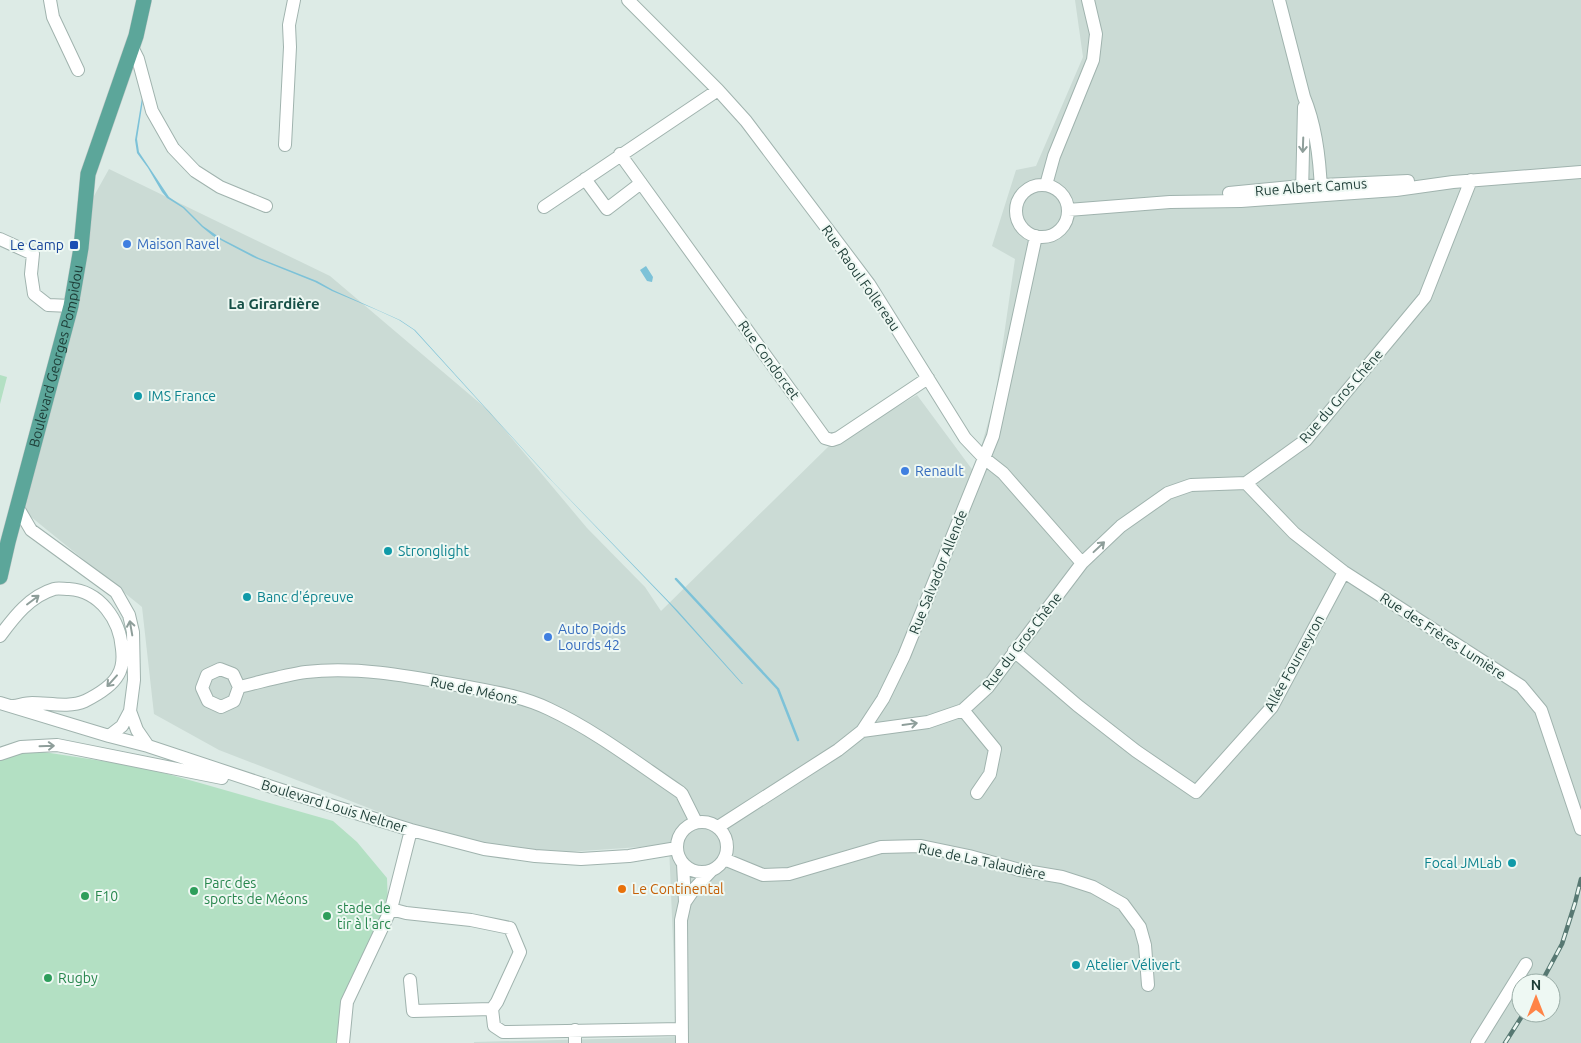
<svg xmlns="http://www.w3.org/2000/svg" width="1581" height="1043" viewBox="0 0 1581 1043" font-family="Ubuntu,sans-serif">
  <rect width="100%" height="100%" fill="#ddebe6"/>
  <path fill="#cbdbd5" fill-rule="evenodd" d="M 1075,0 L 1581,0 L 1581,1043 L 474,1043 L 474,1042 L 677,1037 L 669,845 L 567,852 L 501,849 L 415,826 L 219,750 L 154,714 L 142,607 L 25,512 L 80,221 L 109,169 L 330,276 L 489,411 L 587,528 L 645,587 L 661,611 L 829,446 L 917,395 L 974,472 L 995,398 L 1015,259 L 992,246 L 1016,170 L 1036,166 L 1083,57 ZM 1521,983 L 1551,983 L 1551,1013 L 1521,1013 Z"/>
  <path fill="#b3e0c3" d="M 0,375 L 7,377 L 0,404 Z
    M 37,751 L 142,767 L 200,783 L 333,821 L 357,842 L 387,878 L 388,905 L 368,943 L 340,1043 L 0,1043 L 0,760 L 16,753 Z"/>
  <path fill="#7dc2d8" d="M 142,98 L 143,100 L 137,139 L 139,152 L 169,197 L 184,207 L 203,226 L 222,239 L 259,258 L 317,281 L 333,290 L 400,320 L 415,330 L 553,482 L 678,611 L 743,684 L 742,684 L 668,602 L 548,477 L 414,330 L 399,320 L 377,310 L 332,291 L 315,282 L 253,257 L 213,236 L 202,227 L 183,208 L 167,198 L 162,192 L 148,168 L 137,153 L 135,140 Z
    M 646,266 L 653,277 L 652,282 L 647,281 L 640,270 Z"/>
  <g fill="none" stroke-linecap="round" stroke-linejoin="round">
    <path stroke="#7dc2d8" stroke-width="2.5" d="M 676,579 L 778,689 L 798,740"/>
    <defs>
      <path id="minor" d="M 50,0 L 53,17 L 78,70
        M 628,0 L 718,90 L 746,121 L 869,284 L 965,438 L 984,458 L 1003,473 L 1082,563
        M 1279,0 L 1304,97 C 1316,126 1320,161 1321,192
        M 132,47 L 138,59 L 152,111 L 173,148 L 195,171 L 220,187 L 266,206
        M 285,145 L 290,47 L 289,25 L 294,0
        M 620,154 L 825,438 L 832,440 L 838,438 L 928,378
        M 585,179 L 607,209 L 641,183
        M1016 211a26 26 0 1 1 52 0a26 26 0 1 1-52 0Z
        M 1046,185 L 1054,156 L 1093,60 L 1096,34 L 1088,0
        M 1229,193 L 1301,186 L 1408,181
        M 1302,194 L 1304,107
        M 544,207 L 718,90
        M 1068,210 L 1170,202 L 1241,201 L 1396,190 L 1453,182 L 1581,172
        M 0,239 L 33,254 L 31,274 L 34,294 L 48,305 L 71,306
        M 1246,483 L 1294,533 L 1344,572 L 1521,686 L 1541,710 L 1581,829
        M 18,508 L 31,530 L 116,592 L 129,615 L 133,632 L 134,680 L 130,711 L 122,726 L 109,736
        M 0,636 C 14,617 30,596 54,589 C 58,588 64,589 69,589 C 100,591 120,620 122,649 C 123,657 123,667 118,675 C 112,686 97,695 85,701 C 69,708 49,703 32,703 C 26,703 20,705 14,706
        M 1014,651 L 1077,705 L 1136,751 L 1196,792 L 1272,707 L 1344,572
        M 239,687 L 233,674 L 220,669 L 207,675 L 202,688 L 208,701 L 221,707 L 234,701 L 239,687 C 261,682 284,675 306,672 C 356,666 408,676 457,685 C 488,691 520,695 549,709 C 596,731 637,763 680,792 L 682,794 L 696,822
        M 0,703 L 109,736 L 148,746 L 281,790 L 411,830 L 484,849 L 535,856 L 581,859 L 629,856 L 677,848
        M 963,710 L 995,749 L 990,774 L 977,793
        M 130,711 L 137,730 L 148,746
        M 862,731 L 928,722 L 963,710 L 988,687 L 1082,563 L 1121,526 L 1168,493 L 1191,485 L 1246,483 L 1306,440 L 1425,297 L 1471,180
        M 0,754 L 21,747 L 57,745 L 222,778
        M677 847a25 25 0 1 1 50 0a25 25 0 1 1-50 0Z
        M 718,827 L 838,750 L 862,731 L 883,699 L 904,656 L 993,436 L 1036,236
        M 724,859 L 763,875 L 789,874 L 881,847 L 921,846 L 969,856 L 1020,870 L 1062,877 L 1093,887 L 1123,904 L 1140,927 L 1145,945 L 1148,985
        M 685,902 L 694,889 L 711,871
        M 391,909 L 406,913 L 471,920 L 510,928 L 520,952 L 497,1002 L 492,1009 L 494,1026 L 503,1032 L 682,1029
        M 410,980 L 413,1011 L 492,1009
        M 575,1030 L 575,1043
        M 343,1043 L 347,1002 L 391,909 L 411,830
        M 682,1043 L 681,920 L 685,902 L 683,864
        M 1477,1043 L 1526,964"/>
      <g id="major">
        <path id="s1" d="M 0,577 L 8,542 L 71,306 L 81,248 L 88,174 L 136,36 L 144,0"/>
      </g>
    </defs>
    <use href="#minor" stroke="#a0b3ae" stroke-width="14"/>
    <use href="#major" stroke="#c0c8c7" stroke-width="16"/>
    <use href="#minor" stroke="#fff" stroke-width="12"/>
    <use href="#major" stroke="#5ca69a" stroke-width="15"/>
    <defs>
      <path id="rail" d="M 1541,983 L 1562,944 L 1575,903 L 1581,879
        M 1505,1043 L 1524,1013"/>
    </defs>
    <use href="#rail" stroke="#577872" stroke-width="4.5"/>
    <use href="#rail" stroke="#eef8f3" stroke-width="2.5" stroke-dasharray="8" stroke-linecap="butt"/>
  </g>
  <defs><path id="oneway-shaft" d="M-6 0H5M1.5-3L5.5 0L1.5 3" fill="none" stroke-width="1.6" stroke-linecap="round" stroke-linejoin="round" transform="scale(1.25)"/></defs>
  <g stroke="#8e9e9a">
    <use href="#oneway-shaft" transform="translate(1303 145) rotate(92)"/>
    <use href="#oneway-shaft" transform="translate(1099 547) rotate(-43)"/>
    <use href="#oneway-shaft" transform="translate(33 600) rotate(-37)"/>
    <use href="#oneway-shaft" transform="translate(131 628) rotate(-100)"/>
    <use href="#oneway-shaft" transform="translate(112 681) rotate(132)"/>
    <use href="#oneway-shaft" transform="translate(910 724) rotate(-8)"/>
    <use href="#oneway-shaft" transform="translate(47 746) rotate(-2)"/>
  </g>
  <g fill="#3f7fe0" stroke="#eef8f3" stroke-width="2">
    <circle cx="127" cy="244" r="5"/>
    <circle cx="905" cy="471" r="5"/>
    <circle cx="548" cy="637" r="5"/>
  </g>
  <rect fill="#1a4fb4" stroke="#eef8f3" stroke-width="2" x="69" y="240" width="10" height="10" rx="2.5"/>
  <g fill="#0f9aa8" stroke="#eef8f3" stroke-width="2">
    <circle cx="138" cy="396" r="5"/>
    <circle cx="388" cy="551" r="5"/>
    <circle cx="247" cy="597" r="5"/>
    <circle cx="1512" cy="863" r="5"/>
    <circle cx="1076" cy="965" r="5"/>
  </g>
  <circle fill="#e8710a" stroke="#eef8f3" stroke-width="2" cx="622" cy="889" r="5"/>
  <g fill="#2e9e5b" stroke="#eef8f3" stroke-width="2">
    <circle cx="194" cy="891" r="5"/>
    <circle cx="85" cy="896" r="5"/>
    <circle cx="327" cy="916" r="5"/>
    <circle cx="48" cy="978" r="5"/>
  </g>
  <g text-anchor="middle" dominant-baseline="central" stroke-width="4" stroke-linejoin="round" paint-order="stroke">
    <g font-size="14" fill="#1d3c36" stroke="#eef8f3">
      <text transform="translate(1311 187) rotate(-4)">Rue Albert Camus</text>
      <text transform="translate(861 278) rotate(55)">Rue Raoul Follereau</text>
      <text stroke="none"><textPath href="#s1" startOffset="228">Boulevard Georges Pompidou</textPath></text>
      <text transform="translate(769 360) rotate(54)">Rue Condorcet</text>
      <text transform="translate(1341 396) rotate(-49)">Rue du Gros Chêne</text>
      <text transform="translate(938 572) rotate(-68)">Rue Salvador Allende</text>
      <text transform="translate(1443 636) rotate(33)">Rue des Frères Lumière</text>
      <text transform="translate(1022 641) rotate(-52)">Rue du Gros Chêne</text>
      <text transform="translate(1294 663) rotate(-61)">Allée Fourneyron</text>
      <text transform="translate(474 690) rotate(12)">Rue de Méons</text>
      <text transform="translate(334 806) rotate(17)">Boulevard Louis Neltner</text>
      <text transform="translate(982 861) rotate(12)">Rue de La Talaudière</text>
    </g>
    <g font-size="14" fill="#366cbe" stroke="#eef8f3" text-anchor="start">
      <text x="137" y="244">Maison Ravel</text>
      <text x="915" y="471">Renault</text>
      <text x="558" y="629">Auto Poids<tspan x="558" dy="16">Lourds 42</tspan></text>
    </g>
    <g font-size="14" fill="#164399" stroke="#eef8f3" text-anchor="end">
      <text x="64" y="245">Le Camp</text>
    </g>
    <g font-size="14" fill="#0d838f" stroke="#eef8f3" text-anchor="start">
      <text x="148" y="396">IMS France</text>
      <text x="398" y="551">Stronglight</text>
      <text x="257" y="597">Banc d'épreuve</text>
      <text x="1502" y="863" text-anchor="end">Focal JMLab</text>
      <text x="1086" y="965">Atelier Vélivert</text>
    </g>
    <g font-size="14" fill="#27864d" stroke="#eef8f3" text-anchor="start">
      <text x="204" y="883">Parc des<tspan x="204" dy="16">sports de Méons</tspan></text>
      <text x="95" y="896">F10</text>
      <text x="337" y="908">stade de<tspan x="337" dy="16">tir à l'arc</tspan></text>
      <text x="58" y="978">Rugby</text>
    </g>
    <g font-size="14" fill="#c56008" stroke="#eef8f3" text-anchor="start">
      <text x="632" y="889">Le Continental</text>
    </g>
    <g font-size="15" font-weight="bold" fill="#175047" stroke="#eef8f3">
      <text x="274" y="303">La Girardière</text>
    </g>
  </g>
  <g transform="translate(1536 998)"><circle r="24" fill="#eef8f3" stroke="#9aada7"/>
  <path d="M0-4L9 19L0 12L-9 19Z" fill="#ff8447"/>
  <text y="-8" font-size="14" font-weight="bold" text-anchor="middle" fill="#1d3c36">N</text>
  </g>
</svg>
